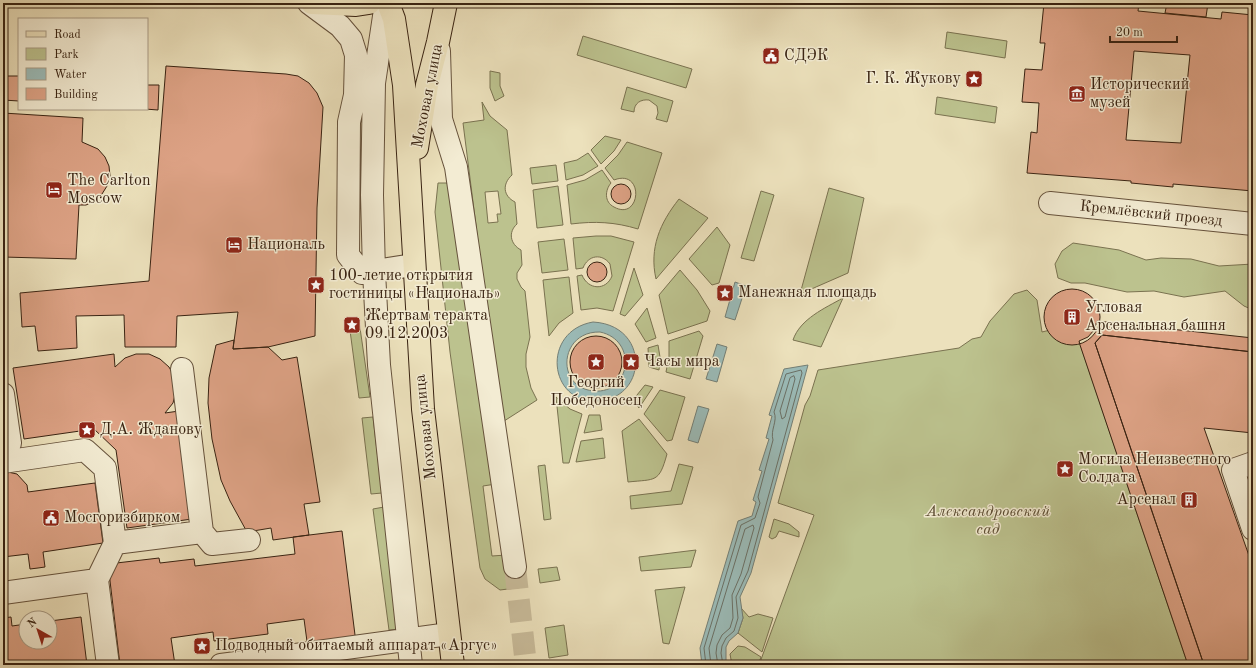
<svg xmlns="http://www.w3.org/2000/svg" width="1256" height="668" viewBox="0 0 1256 668" font-family="'Old Standard TT',serif">
  <rect width="100%" height="100%" fill="#ece1bc"/>
  <filter id="stains"><feTurbulence type="fractalNoise" baseFrequency=".005" numOctaves="4"/><feColorMatrix values="0 0 0 0 .2 0 0 0 0 .09 0 0 0 0 .02 0 0 0 .5 -.17"/></filter>
  <radialGradient id="worn" r=".72"><stop offset=".6" stop-color="#630" stop-opacity="0"/><stop offset="1" stop-color="#630" stop-opacity=".3"/></radialGradient>
  <path fill="#bcc28e" stroke="#7a7250" fill-rule="evenodd" d="M 947,32 L 1007,41 L 1005,58 L 945,48 Z
    M 583,36 L 692,69 L 686,88 L 577,55 Z
    M 490,71 L 500,73 L 500,86 L 504,96 L 495,101 L 490,88 Z
    M 627,87 L 673,101 L 667,122 L 656,119 L 658,113 L 657,106 L 649,100 C 641,99 634,103 634,112 L 621,109 Z
    M 937,97 L 997,107 L 995,123 L 935,114 Z
    M 482,102 L 490,116 L 507,130 L 512,175 C 502,184 503,196 515,202 L 517,224 C 508,232 510,244 521,250 L 522,265 L 517,273 L 517,279 L 521,287 L 525,291 L 530,337 L 526,354 L 526,367 L 531,388 L 537,400 L 501,423 L 463,123 L 484,120 ZM 498,191 L 501,214 L 497,214 L 498,222 L 488,223 L 485,192 Z
    M 605,136 L 621,140 L 614,151 L 601,164 L 591,150 Z
    M 627,142 L 662,153 L 638,229 C 615,222 595,221 571,224 L 567,185 L 585,180 L 602,170 L 611,183 C 605,190 604,202 614,207 C 641,222 645,168 614,180 L 605,168 L 618,155 Z
    M 588,153 L 598,166 L 583,175 L 566,180 L 564,163 L 577,160 Z
    M 556,165 L 558,181 L 532,184 L 530,168 Z
    M 438,183 L 447,183 L 452,191 L 496,484 L 483,486 L 492,556 L 506,555 L 521,566 L 524,587 L 500,590 L 485,579 L 480,568 L 450,352 L 435,212 Z
    M 558,186 L 563,225 L 537,228 L 533,190 Z
    M 829,188 L 864,198 L 848,273 L 800,294 Z
    M 761,191 L 774,195 L 754,261 L 741,258 Z
    M 679,199 L 708,218 L 656,279 C 649,248 660,223 679,199 Z
    M 717,227 L 730,245 L 719,283 L 712,285 L 689,259 Z
    M 596,236 L 611,236 L 634,242 L 613,311 L 597,308 L 581,310 L 577,276 L 582,275 C 588,290 606,291 612,276 L 610,264 C 602,253 588,255 583,268 L 576,269 L 573,238 Z
    M 564,239 L 568,270 L 542,273 L 538,242 Z
    M 1073,243 L 1119,250 L 1146,260 L 1161,258 L 1191,259 L 1219,266 L 1253,264 L 1253,310 L 1244,306 L 1225,291 L 1184,297 L 1154,291 L 1127,292 L 1085,283 L 1071,283 L 1058,278 L 1055,264 L 1062,251 Z
    M 634,268 L 643,295 L 625,316 L 620,314 Z
    M 680,270 L 697,290 L 710,311 L 707,321 L 668,334 L 659,295 Z
    M 569,277 L 573,313 L 559,323 L 549,336 L 543,280 Z
    M 1027,290 L 1037,300 L 1042,332 L 1050,330 C 1058,340 1067,344 1079,341 L 1188,665 L 759,665 L 814,515 L 778,503 L 805,405 L 810,396 L 818,370 L 959,348 L 972,339 L 981,337 L 990,321 L 1014,294 Z
    M 843,298 L 821,347 L 793,340 C 800,319 825,308 843,298 Z
    M 647,308 L 656,338 L 646,342 L 635,324 Z
    M 359,321 L 370,397 L 359,398 L 349,323 Z
    M 699,331 L 703,336 L 690,379 L 666,372 L 669,356 L 669,341 Z
    M 658,345 L 660,357 L 659,370 L 649,367 L 648,348 Z
    M 645,385 L 653,387 L 639,408 L 633,400 Z
    M 660,390 L 685,397 L 672,440 L 667,441 L 644,414 Z
    M 556,397 L 570,409 L 582,414 L 569,463 L 563,463 Z
    M 589,415 L 600,415 L 602,430 L 584,433 Z
    M 373,417 L 382,493 L 371,494 L 362,418 Z
    M 639,419 L 667,454 C 659,483 656,479 628,482 L 622,431 Z
    M 603,438 L 605,458 L 576,462 L 581,441 Z
    M 679,464 L 693,467 L 682,504 L 631,509 L 630,496 L 671,491 Z
    M 545,465 L 551,519 L 544,520 L 538,466 Z
    M 384,507 L 400,629 L 389,630 L 373,509 Z
    M 774,519 L 789,524 L 799,532 L 799,537 L 779,531 L 776,537 L 772,539 L 769,537 Z
    M 696,550 L 691,567 L 641,571 L 639,557 Z
    M 557,567 L 560,580 L 540,583 L 538,569 Z
    M 685,587 L 669,644 L 663,643 L 655,590 Z
    M 741,608 L 749,617 L 758,614 L 773,618 L 762,652 L 738,633 L 743,618 Z
    M 564,625 L 568,655 L 549,658 L 545,628 Z
    M 738,646 L 745,647 L 761,657 L 758,665 L 732,665 L 730,654 Z"/>
  <path fill="#9bbcb9" stroke="#747f76" fill-rule="evenodd" d="M 735,282 L 746,286 L 735,320 L 725,317 Z
    M 593,322 C 650,325 648,398 598,401 C 548,404 541,331 593,322 ZM 600,332 C 638,340 631,394 594,391 C 555,388 559,331 600,332 Z
    M 717,344 L 727,347 L 717,382 L 706,379 Z
    M 808,365 L 751,573 L 740,597 L 743,618 L 738,633 L 729,641 L 726,647 L 726,665 L 702,665 L 700,648 L 738,521 L 752,516 L 756,502 L 753,500 L 762,471 L 759,470 L 769,439 L 766,438 L 772,416 L 769,415 L 784,369 Z
    M 698,406 L 709,409 L 698,443 L 688,440 Z"/>
  <g fill="none" stroke-linecap="round" stroke-linejoin="round">
    <path stroke="#6a7066" stroke-width="1" d="M 794,376 L 795,379 L 785,417 L 782,419 L 780,411 L 790,378 Z
      M 706,665 L 704,648 L 741,525 L 755,518 L 760,503 L 758,497 L 773,440 C 770,430 778,421 774,412 L 786,374 L 801,370 L 802,373 L 748,571 L 736,597 L 738,618 L 734,631 L 726,638 L 722,646 L 721,653 L 723,665
      M 711,665 L 709,648 L 745,529 L 753,525 L 754,528 L 741,574 L 732,595 L 733,618 L 730,628 L 722,635 L 717,645 L 716,653 L 718,665"/>
  </g>
  <path fill="#dda285" stroke="#392312" fill-rule="evenodd" d="M 1044,3 L 1139,3 L 1138,11 L 1221,19 L 1222,12 L 1253,15 L 1253,191 L 1173,184 L 1173,187 L 1131,183 L 1131,181 L 1027,173 L 1031,132 L 1037,133 L 1039,103 L 1022,102 L 1025,69 L 1042,70 L 1045,43 L 1040,43 ZM 1134,51 L 1190,55 L 1181,143 L 1126,140 Z
    M 1167,3 L 1208,3 L 1206,17 L 1165,13 Z
    M 166,66 L 286,74 L 298,76 L 309,83 L 317,93 L 323,107 L 317,208 L 315,336 L 268,347 L 233,349 L 238,312 L 177,316 L 176,347 L 125,347 L 124,315 L 76,316 L 77,348 L 38,351 L 35,326 L 22,327 L 20,293 L 149,281 Z
    M 4,76 L 19,76 L 19,101 L 3,100 Z
    M 147,85 L 159,85 L 158,110 L 145,109 L 147,109 Z
    M 3,113 L 83,118 L 82,142 L 98,149 L 105,157 L 109,166 L 110,176 L 107,186 L 102,194 L 95,201 L 86,205 L 79,205 L 76,259 L 3,257 Z
    M611 194a10 10 0 1 1 20 0a10 10 0 1 1-20 0Z
    M587 272a10 10 0 1 1 20 0a10 10 0 1 1-20 0Z
    M1044 317a28 28 0 1 1 56 0a28 28 0 1 1-56 0Z
    M 1097,321 L 1253,338 L 1253,352 L 1102,335 L 1095,343 L 1204,665 L 1188,665 L 1080,345 L 1079,341 L 1088,337 L 1094,330 Z
    M 1102,335 L 1253,352 L 1253,433 L 1204,428 L 1253,567 L 1253,665 L 1204,665 L 1095,343 Z
    M570 362a26 26 0 1 1 52 0a26 26 0 1 1-52 0Z
    M 234,340 L 233,349 L 268,347 L 282,360 L 297,357 L 320,502 L 304,504 L 309,535 L 273,540 L 271,528 L 247,532 L 230,501 L 221,480 L 212,439 L 208,403 L 209,378 L 216,345 Z
    M 114,354 L 115,367 L 125,358 L 136,354 L 149,354 L 160,359 L 169,367 L 175,378 L 176,391 L 173,403 L 165,413 L 179,411 L 192,519 L 127,528 L 116,450 L 94,429 L 24,439 L 13,368 Z
    M 3,471 L 17,474 L 27,485 L 28,492 L 95,483 L 103,543 L 43,552 L 45,567 L 38,568 L 30,569 L 28,554 L 3,557 Z
    M 342,531 L 356,643 L 308,649 L 304,619 L 267,624 L 268,634 L 214,641 L 213,632 L 171,638 L 175,665 L 120,665 L 108,564 L 159,558 L 160,563 L 194,559 L 195,566 L 295,554 L 293,537 Z
    M 11,617 L 12,626 L 26,624 L 26,642 L 50,642 L 50,621 L 81,617 L 87,665 L 3,665 L 3,618 Z"/>
  <g fill="none" stroke-linecap="round" stroke-linejoin="round">
    <path stroke="#c8bb9a" stroke-width="22" stroke-dasharray="22 11" stroke-linecap="butt" d="M 515,567 L 526,665"/>
    <defs>
      <path id="minor" d="M 309,3 L 340,26 L 351,39 L 356,55 L 355,95 L 349,122 L 348,255 L 362,273 L 413,265
        M 386,3 L 374,83 L 372,195 L 374,272 L 379,365 L 411,665
        M 439,51 L 441,119 L 456,167 L 515,567
        M 1050,203 L 1253,224
        M 182,369 L 202,532
        M 3,394 L 10,443 L 3,444
        M 3,462 L 85,450 L 105,468 L 115,543 L 97,580 L 108,665
        M 1253,463 L 1233,470 L 1253,529
        M 115,543 L 202,532 L 212,544 L 249,540
        M 3,593 L 97,580
        M 221,665 L 449,634"/>
      <path id="major" d="M 312,3 L 356,5 L 369,3
        M 388,3 L 394,19 L 404,85 L 423,409 L 453,665
        M 417,148 L 427,85 L 438,42 L 446,3"/>
    </defs>
    <use href="#minor" stroke="#66523c" stroke-width="24"/>
    <use href="#major" stroke="#392312" stroke-width="24"/>
    <use href="#minor" stroke="#f3ecd3" stroke-width="22"/>
    <use href="#major" stroke="#ece1bc" stroke-width="22"/>
  </g>
  <defs>
    <symbol id="civic-square" viewBox="-11 -11 22 22"><rect x="-9" y="-9" width="18" height="18" rx="4" fill="#8f2418" stroke="#f3ecd3"/><path d="M-.6-6.5H3V-4.5H.6V-3L4-1V1h2V6H-6V1h2V-1L-.6-3ZM-1.2 2.5V6h2.4V2.5Z" fill="#fff"/></symbol>
    <symbol id="sight-square" viewBox="-11 -11 22 22"><rect x="-9" y="-9" width="18" height="18" rx="4" fill="#8f2418" stroke="#f3ecd3"/><path d="M0-6L1.8-2.2L6-1.7L2.9 1.2L3.7 5.4L0 3.3L-3.7 5.4L-2.9 1.2L-6-1.7L-1.8-2.2Z" fill="#fff"/></symbol>
    <symbol id="museum-square" viewBox="-11 -11 22 22"><rect x="-9" y="-9" width="18" height="18" rx="4" fill="#8f2418" stroke="#f3ecd3"/><path d="M0-6L6-3V-2H-6V-3ZM-5-1h2V3h-2ZM-1-1h2V3h-2ZM3-1h2V3H3ZM-6 4H6V6H-6Z" fill="#fff"/></symbol>
    <symbol id="hotel-square" viewBox="-11 -11 22 22"><rect x="-9" y="-9" width="18" height="18" rx="4" fill="#8f2418" stroke="#f3ecd3"/><path d="M-6-4.5h1.5V1H6V5H4.5V3h-9V5H-6ZM-4 0a1.8 1.8 0 1 1 3.6 0ZM.5 0V-2.5h3Q6-2.5 6 0Z" fill="#fff"/></symbol>
    <symbol id="building-square" viewBox="-11 -11 22 22"><rect x="-9" y="-9" width="18" height="18" rx="4" fill="#8f2418" stroke="#f3ecd3"/><path d="M-4-6H4V6H1V3H-1V6H-4ZM-2.5-4.3h1.7v1.8h-1.7ZM.8-4.3h1.7v1.8H.8ZM-2.5-1h1.7V.8h-1.7ZM.8-1h1.7V.8H.8Z" fill="#fff"/></symbol>
  </defs>
  <g fill-rule="evenodd">
    <use href="#civic-square" x="761" y="46" width="20" height="20"/>
    <use href="#sight-square" x="964" y="69" width="20" height="20"/>
    <use href="#museum-square" x="1067" y="84" width="20" height="20"/>
    <use href="#hotel-square" x="44" y="180" width="20" height="20"/>
    <use href="#hotel-square" x="224" y="235" width="20" height="20"/>
    <use href="#sight-square" x="306" y="275" width="20" height="20"/>
    <use href="#sight-square" x="715" y="283" width="20" height="20"/>
    <use href="#building-square" x="1062" y="307" width="20" height="20"/>
    <use href="#sight-square" x="342" y="315" width="20" height="20"/>
    <use href="#sight-square" x="586" y="352" width="20" height="20"/>
    <use href="#sight-square" x="621" y="352" width="20" height="20"/>
    <use href="#sight-square" x="77" y="420" width="20" height="20"/>
    <use href="#sight-square" x="1055" y="459" width="20" height="20"/>
    <use href="#building-square" x="1179" y="490" width="20" height="20"/>
    <use href="#civic-square" x="41" y="508" width="20" height="20"/>
    <use href="#sight-square" x="192" y="636" width="20" height="20"/>
  </g>
  <g text-anchor="middle" dominant-baseline="central" stroke-width="3" stroke-linejoin="round" paint-order="stroke">
    <g font-size="16" fill="#392312" stroke="#f3ecd3" text-anchor="start">
      <text x="784" y="56">СДЭК</text>
      <text x="961" y="79" text-anchor="end">Г. К. Жукову</text>
      <text x="1090" y="85">Исторический<tspan x="1090" dy="18">музей</tspan></text>
      <text x="67" y="181">The Carlton<tspan x="67" dy="18">Moscow</tspan></text>
      <text x="247" y="245">Националь</text>
      <text x="329" y="276">100-летие открытия<tspan x="329" dy="18">гостиницы «Националь»</tspan></text>
      <text x="738" y="293">Манежная площадь</text>
      <text x="1085" y="308">Угловая<tspan x="1085" dy="18">Арсенальная башня</tspan></text>
      <text x="365" y="316">Жертвам теракта<tspan x="365" dy="18">09.12.2003</tspan></text>
      <text x="644" y="362">Часы мира</text>
      <text x="596" y="383" text-anchor="middle">Георгий<tspan x="596" dy="18">Победоносец</tspan></text>
      <text x="100" y="430">Д.А. Жданову</text>
      <text x="1078" y="460">Могила Неизвестного<tspan x="1078" dy="18">Солдата</tspan></text>
      <text x="1176" y="500" text-anchor="end">Арсенал</text>
      <text x="64" y="518">Мосгоризбирком</text>
      <text x="215" y="646">Подводный обитаемый аппарат «Аргус»</text>
    </g>
    <g font-size="16" fill="#392312" stroke="#f3ecd3">
      <text transform="translate(428 96) rotate(-79)">Моховая улица</text>
      <text transform="translate(1151 214) rotate(6)">Кремлёвский проезд</text>
      <text transform="translate(426 427) rotate(-96)">Моховая улица</text>
    </g>
    <g font-size="16" font-style="italic" fill="#5a4b31" stroke="#f3ecd3">
      <text x="988" y="512">Александровский<tspan x="988" dy="18">сад</tspan></text>
    </g>
  </g>
  <rect width="1256" height="668" fill="none" stroke="#ece1bc" stroke-width="16"/>
  <rect x="4" y="4" width="1248" height="660" fill="none" stroke="#392312" stroke-width="2"/>
  <rect x="8" y="8" width="1240" height="652" fill="none" stroke="#392312"/>
  <rect x="18" y="18" width="130" height="92" fill="#f3ecd3" stroke="#a99c86"/>
  <rect x="26" y="31" width="20" height="6" fill="#ece1bc" stroke="#a99c86"/>
  <text x="54" y="38" font-size="12" fill="#392312">Road</text>
  <rect x="26" y="48" width="20" height="12" fill="#bcc28e" stroke="#a99c86"/>
  <text x="54" y="58" font-size="12" fill="#392312">Park</text>
  <rect x="26" y="68" width="20" height="12" fill="#9bbcb9" stroke="#a99c86"/>
  <text x="54" y="78" font-size="12" fill="#392312">Water</text>
  <rect x="26" y="88" width="20" height="12" fill="#dda285" stroke="#a99c86"/>
  <text x="54" y="98" font-size="12" fill="#392312">Building</text>
  <g transform="translate(38 630) rotate(321)"><circle r="19" fill="#f3ecd3" stroke="#a99c86"/>
  <path d="M0-3L7 15L0 10L-7 15Z" fill="#8f2418"/>
  <text y="-6" font-size="11" font-weight="bold" text-anchor="middle" fill="#392312">N</text>
  </g>
  <path d="M1110 36v6h67v-6" fill="none" stroke="#392312" stroke-width="2"/>
  <text x="1116" y="36" font-size="12" fill="#392312" stroke="#f3ecd3" stroke-width="3" paint-order="stroke">20 m</text>
  <rect width="100%" height="100%" filter="url(#stains)"/>
  <rect width="100%" height="100%" fill="url(#worn)"/>
</svg>
